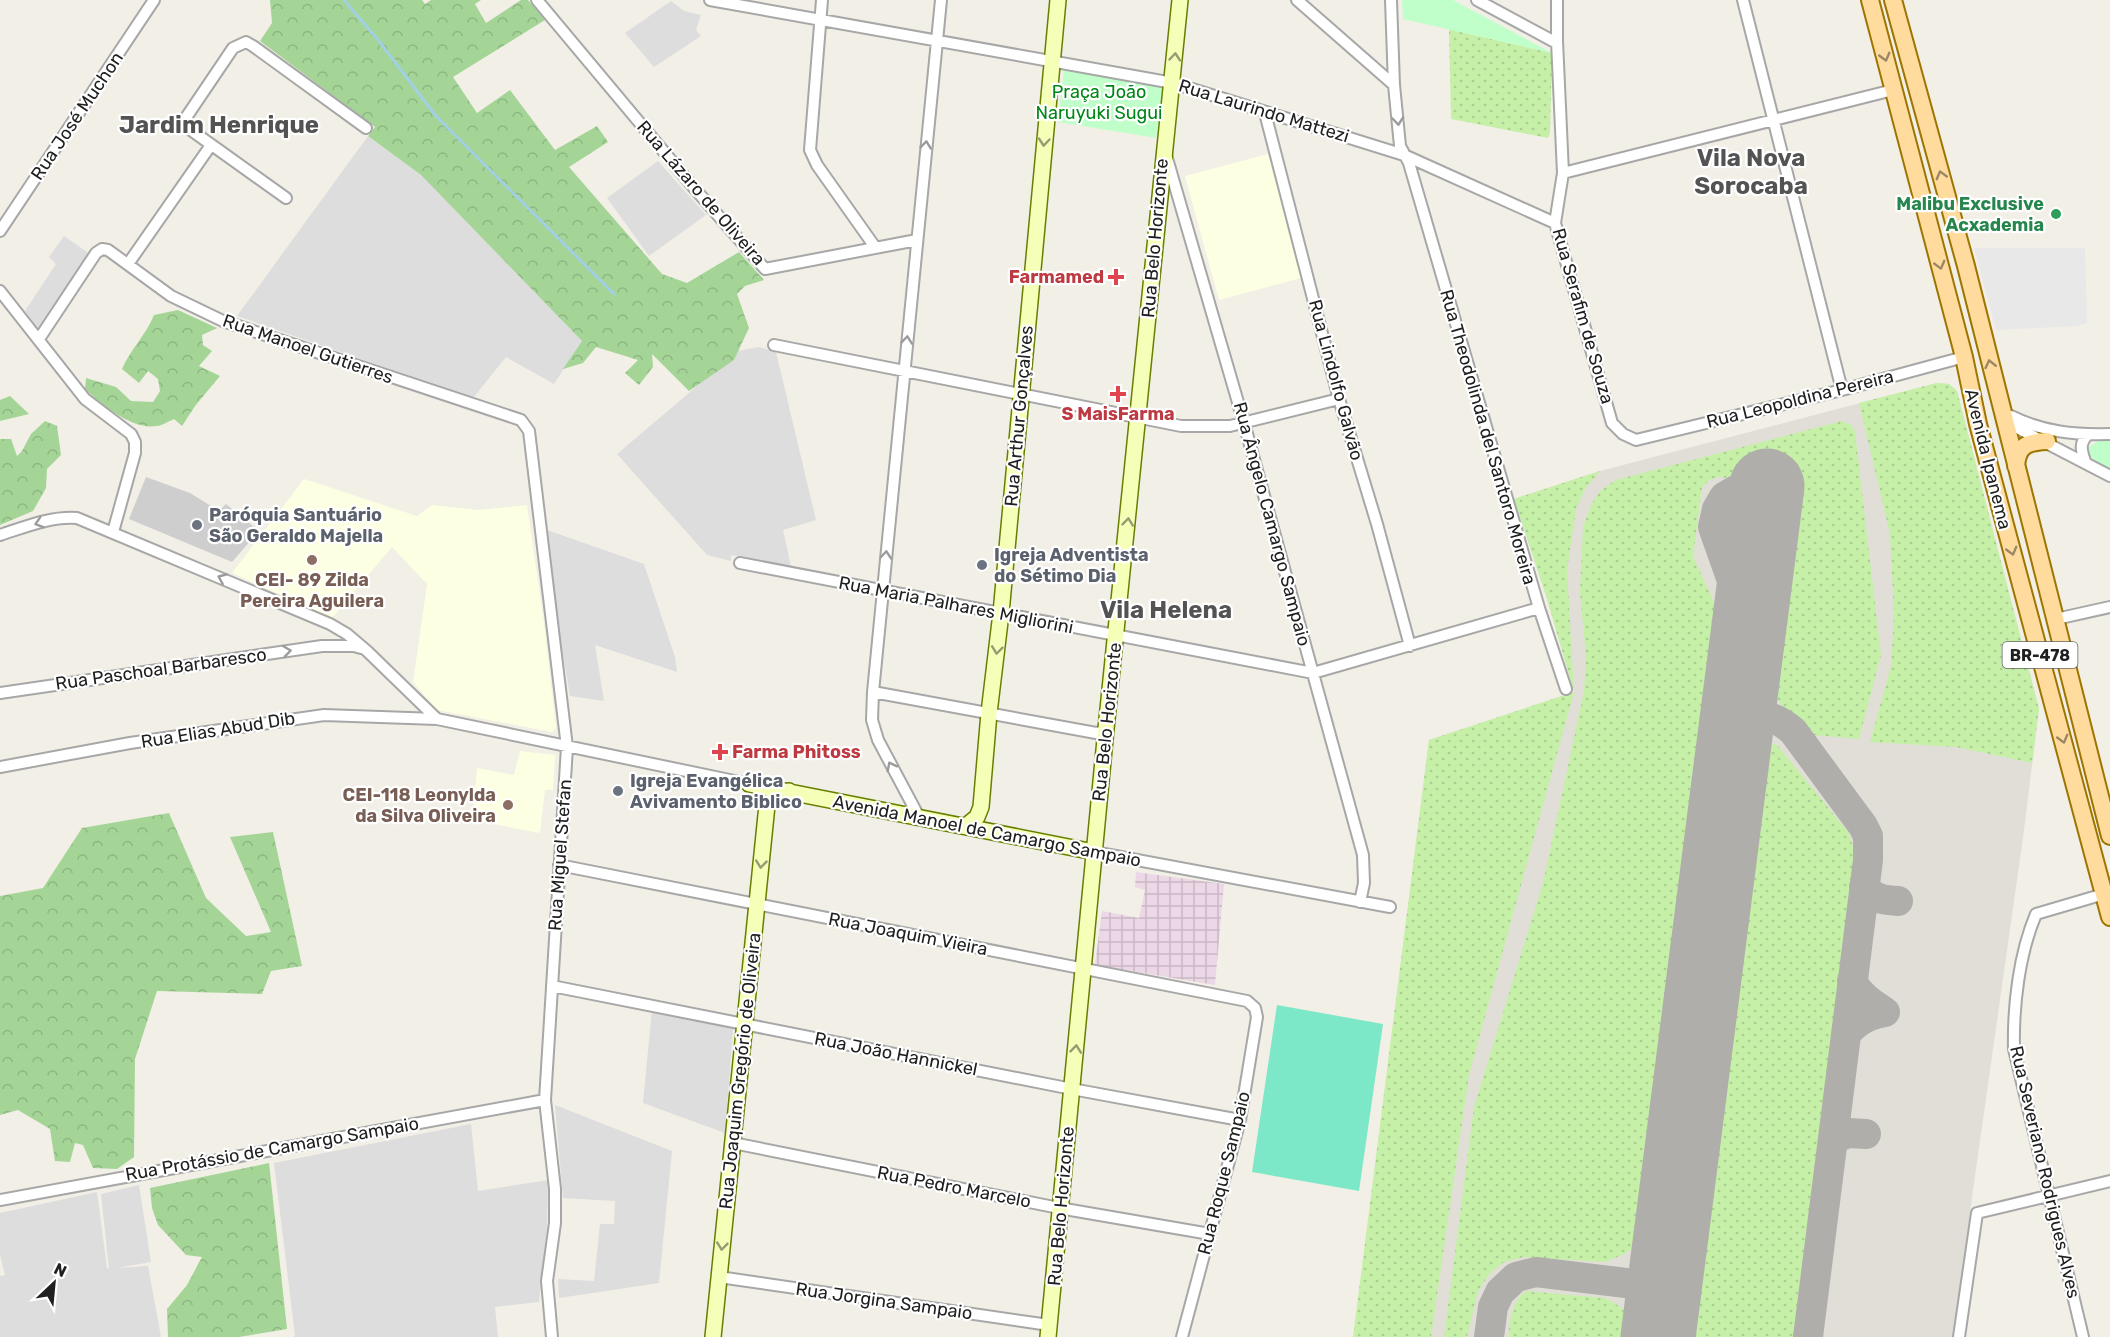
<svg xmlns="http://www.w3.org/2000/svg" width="2110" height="1337" viewBox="0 0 2110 1337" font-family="Rubik,sans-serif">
  <defs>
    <pattern id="industrial-grid" width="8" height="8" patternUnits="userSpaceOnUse" patternTransform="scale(1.5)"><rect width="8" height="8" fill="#ebd7e6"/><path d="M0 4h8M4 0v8" fill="none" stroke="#c9b8c5"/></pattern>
    <pattern id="grass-dots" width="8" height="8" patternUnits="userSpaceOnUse" patternTransform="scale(1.5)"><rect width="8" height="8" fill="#c6f0a8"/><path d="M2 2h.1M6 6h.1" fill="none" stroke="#aace90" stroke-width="1.8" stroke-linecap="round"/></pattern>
    <pattern id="forest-crowns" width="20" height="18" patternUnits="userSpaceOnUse" patternTransform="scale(1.5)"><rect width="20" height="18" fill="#a4d597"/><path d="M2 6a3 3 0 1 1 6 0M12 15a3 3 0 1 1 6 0" fill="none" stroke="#8db782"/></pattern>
  </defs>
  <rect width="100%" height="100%" fill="#f2efe6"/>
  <path fill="#dedddd" d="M 671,1 L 684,11 L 701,15 L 696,30 L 701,36 L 654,67 L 625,33 Z
    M 368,136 L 421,175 L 582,341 L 554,384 L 506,357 L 473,398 L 237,316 Z
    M 658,161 L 706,215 L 649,256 L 607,198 Z
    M 64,236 L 90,254 L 39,329 L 25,311 L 56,264 L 49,257 Z
    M 759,347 L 776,352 L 816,520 L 783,530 L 791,567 L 731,555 L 731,561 L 707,555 L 617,454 L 710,375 L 734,360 L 738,351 Z
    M 547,530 L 644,564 L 675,657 L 677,672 L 595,645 L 604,701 L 570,696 L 553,595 Z
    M 652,1009 L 733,1029 L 725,1133 L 643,1103 Z
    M 555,1105 L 672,1151 L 659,1283 L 559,1298 L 558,1279 L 594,1281 L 600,1224 L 614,1224 L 615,1201 L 563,1198 Z
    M 471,1124 L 478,1191 L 548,1180 L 547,1227 L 539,1302 L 495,1307 L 498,1337 L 293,1337 L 295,1336 L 274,1163 Z
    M 139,1185 L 151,1262 L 117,1268 L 148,1266 L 161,1337 L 0,1337 L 0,1276 L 5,1275 L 0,1255 L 0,1213 L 97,1192 L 107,1268 L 109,1269 L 101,1194 Z"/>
  <path fill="url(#industrial-grid)" d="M 1136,872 L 1224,884 L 1215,985 L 1095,965 L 1102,911 L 1139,918 L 1145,890 L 1135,887 Z"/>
  <path fill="#fdffe2" d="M 1268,154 L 1301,278 L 1219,300 L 1185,176 Z
    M 304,479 L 417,516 L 432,505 L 479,510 L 527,505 L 544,623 L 556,728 L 552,732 L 437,710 L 413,682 L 427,584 L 392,547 L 332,618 L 232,573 Z
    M 520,751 L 555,755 L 553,790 L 545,790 L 540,833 L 472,820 L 477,768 L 514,775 Z"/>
  <path fill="#cecece" d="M 146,477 L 190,493 L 219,511 L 226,504 L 259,531 L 232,562 L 129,519 Z"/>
  <path fill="#e0ded7" d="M 1937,383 L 1949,384 L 1957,391 L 2039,709 L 2023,838 L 1972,1197 L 1954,1337 L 1354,1337 L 1429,740 L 1574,692 L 1547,598 L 1514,499 L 1600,471 Z"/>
  <path fill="url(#grass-dots)" d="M 1449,29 L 1552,53 L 1550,133 L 1548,138 L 1451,119 Z
    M 1937,383 L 1949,384 L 1957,391 L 2039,709 L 2032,763 L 1956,747 L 1870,742 L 1891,666 L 1894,614 L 1890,534 L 1859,403 Z
    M 1842,421 L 1851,425 L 1855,432 L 1881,655 L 1859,739 L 1802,734 L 1771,690 L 1767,672 L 1765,648 L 1786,485 L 1719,477 L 1709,480 L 1702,488 L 1693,556 L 1722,620 L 1639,1245 L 1622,1255 L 1605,1262 L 1524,1257 L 1504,1262 L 1490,1273 L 1478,1291 L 1467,1337 L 1444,1337 L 1474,1107 L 1543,883 L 1584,691 L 1586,657 L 1580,592 L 1583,527 L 1591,505 L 1600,491 L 1616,480 Z
    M 1600,471 L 1585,489 L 1576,509 L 1567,570 L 1574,692 L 1469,1075 L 1431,1337 L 1353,1337 L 1429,740 L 1574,692 L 1547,599 L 1514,499 Z
    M 1766,743 L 1777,745 L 1848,832 L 1855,852 L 1793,1337 L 1679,1337 L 1752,757 L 1757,747 Z
    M 1526,1291 L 1604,1298 C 1626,1308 1630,1313 1628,1337 L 1508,1337 C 1511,1319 1510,1303 1526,1291 Z"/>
  <path fill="url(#forest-crowns)" d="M 270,0 L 422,0 L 425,4 L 431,0 L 481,0 L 475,4 L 486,23 L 521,0 L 528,0 L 545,20 L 453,77 L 477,113 L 510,90 L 555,150 L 597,126 L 608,142 L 569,167 L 662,274 L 687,283 L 739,252 L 764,280 L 745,286 L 737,294 L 749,328 L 734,360 L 689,391 L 652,354 L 653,367 L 639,385 L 625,373 L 638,360 L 596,347 L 583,363 L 563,369 L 582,341 L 421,175 L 368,136 L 375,127 L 260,41 L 272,23 Z
    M 178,310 L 217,328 L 202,335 L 203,345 L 212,351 L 199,366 L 220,376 L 195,406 L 182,426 L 174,419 C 169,421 162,426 156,426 C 132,430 101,404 85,389 L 86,378 L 116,387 L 131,401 L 153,402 L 160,391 L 158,379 L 148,371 L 139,383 L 122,369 C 130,350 146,335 154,315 Z
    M 10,396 L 29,414 L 0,421 L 0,400 Z
    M 45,421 L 57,426 L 61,455 L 47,469 L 46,488 L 33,511 L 0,525 L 0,439 L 11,439 L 17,456 L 22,451 L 31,434 Z
    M 169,813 L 206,898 L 246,936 L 271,932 L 230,837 L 273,832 L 302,966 L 271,971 L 262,994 L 157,991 L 135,1059 L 134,1157 L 117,1169 L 93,1168 L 83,1145 L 75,1143 L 70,1162 L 55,1161 L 50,1129 L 18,1110 L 0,1115 L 0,896 L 43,888 L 82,828 Z
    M 269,1163 L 287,1329 L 239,1337 L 168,1337 L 167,1309 L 187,1285 L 202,1257 L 186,1255 L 158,1225 L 152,1208 L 150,1188 Z"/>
  <path fill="#c0ffca" d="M 1402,0 L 1453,0 L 1552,53 L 1403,19 Z
    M 1064,70 L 1164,87 L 1156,138 L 1058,122 Z
    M 2098,441 L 2110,441 L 2110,469 C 2100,464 2088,460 2089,447 Z"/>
  <path fill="#7de8c7" d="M 1277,1005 L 1383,1024 L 1359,1191 L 1252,1172 Z"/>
  <path fill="#e8e8e8" d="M 1974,248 L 2085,248 L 2087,323 L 2078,326 L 1996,330 Z"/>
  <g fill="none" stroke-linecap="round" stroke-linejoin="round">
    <path stroke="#a2d0e3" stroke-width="3" d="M 344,0 L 378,40 L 436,116 L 614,294"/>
    <path stroke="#b0aeaa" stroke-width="30" d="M 1747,639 L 1742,609 L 1713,527 L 1717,509 L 1724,497 L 1736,490 L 1753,489 L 1766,495 L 1773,509 L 1774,530 L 1754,587
      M 1734,745 C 1753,717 1763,706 1793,731 L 1863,826 L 1868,836 L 1868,860 L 1808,1337
      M 1864,887 C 1874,899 1883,900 1898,901
      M 1846,1034 C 1857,1021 1868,1015 1885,1012 C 1871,1003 1860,996 1852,981
      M 1833,1139 L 1848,1133 L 1866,1134
      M 1642,1285 L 1653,1293 L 1662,1310
      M 1489,1337 L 1493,1307 L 1500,1292 L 1516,1277 L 1536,1272 L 1642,1285 C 1654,1282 1661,1276 1668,1266"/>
    <path stroke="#b0aeaa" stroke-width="75" d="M 1658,1337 L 1767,486"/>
    <defs>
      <path id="street" d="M 537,0 L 695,189 L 765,269 L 917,240
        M 710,0 L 1173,83 L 1404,155 L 1555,223
        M 822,0 L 810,150 L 817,165 L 875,247
        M 1297,0 L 1394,85
        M 1391,0 L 1394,85 L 1400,146 L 1409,163 L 1539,608 L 1566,689
        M 1477,0 L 1553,41 L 1557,41
        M 1557,0 L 1557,41 L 1563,173 L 1555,223 L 1612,423 L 1623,434 L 1636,440 L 1842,390 L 1964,357
        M 1743,0 L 1842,390
        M 1265,113 L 1339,399 L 1377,524 L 1410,646
        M 1166,155 L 1244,423 L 1363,855 L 1364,883 L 1360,902
        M 1563,173 L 1893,90
        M 286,198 L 188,128 L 183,122 L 233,48 L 246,42 L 253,46 L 366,128
        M 0,231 L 154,0
        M 128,264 L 211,145
        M 0,291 L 85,399 L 131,434 L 135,442 L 135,453 L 113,532
        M 39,339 L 96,253 L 102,249 L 108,250 L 171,296 L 223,321 L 521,420 L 529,431 L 567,747 L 545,1100 L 555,1189 L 555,1223 L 547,1281 L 552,1337
        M 774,345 L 1181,426 L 1230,426 L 1339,399
        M 2011,416 C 2043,432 2075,435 2110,434
        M 2004,421 L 2110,476
        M 2085,461 C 2081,450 2079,442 2089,434
        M 0,535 C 25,527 51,516 77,518 L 330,624 L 347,634 L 367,651 L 437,719 L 749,784
        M 740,563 L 1313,673 L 1539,608
        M 2056,619 L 2110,607
        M 873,692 L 1096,733 L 1102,732 L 1106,729
        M 0,693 L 322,646 L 354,646 L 361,648
        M 0,767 L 130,743 L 324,715 L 437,719
        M 919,817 L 878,740 L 872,720 L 873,692 L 941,0
        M 1094,852 L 1390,907
        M 559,865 L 1247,1001 L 1255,1008 L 1257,1017 L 1240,1120 L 1182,1337
        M 552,986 L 1072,1089 L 1240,1120
        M 733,1143 L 1059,1208 L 1210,1234
        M 0,1200 L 545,1100
        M 719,1277 L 1049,1325
        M 1959,1337 L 1977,1213 L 2110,1181
        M 2083,1337 L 2014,1049 C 2013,1006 2019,954 2036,914 L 2104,894"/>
      <path id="secondary" d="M 749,784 L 1094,852
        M 966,826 L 977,817 L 981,807 L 989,713 L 1001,613 L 1058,0
        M 713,1337 L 767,805 L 777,794 L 789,791
        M 1048,1337 L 1106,729 L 1180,0"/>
      <path id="primary" d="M 1870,0 L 1964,357 L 1978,424 L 2110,917
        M 1893,0 L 1966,266 L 2110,836
        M 2016,466 C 2018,445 2027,442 2047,441"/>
    </defs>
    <use href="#street" stroke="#a7a7a7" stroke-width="14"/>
    <use href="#secondary" stroke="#677f00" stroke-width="18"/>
    <use href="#primary" stroke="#9d7500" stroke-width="20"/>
    <use href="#street" stroke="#fff" stroke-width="10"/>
    <use href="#secondary" stroke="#f6ffb7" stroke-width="15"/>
    <use href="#primary" stroke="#ffdc9e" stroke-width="16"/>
  </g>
  <defs><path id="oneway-chevron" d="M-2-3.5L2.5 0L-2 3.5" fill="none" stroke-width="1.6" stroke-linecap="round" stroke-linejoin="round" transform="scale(1.5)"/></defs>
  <g stroke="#969b73">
    <use href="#oneway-chevron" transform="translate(1175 57) rotate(-85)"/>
    <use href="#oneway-chevron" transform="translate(1044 142) rotate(95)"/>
    <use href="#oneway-chevron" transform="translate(1128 522) rotate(-84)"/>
    <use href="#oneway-chevron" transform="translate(997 650) rotate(97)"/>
    <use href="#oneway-chevron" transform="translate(761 864) rotate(96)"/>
    <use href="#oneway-chevron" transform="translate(1076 1049) rotate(-84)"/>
    <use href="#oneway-chevron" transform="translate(722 1246) rotate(96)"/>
  </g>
  <g stroke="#9b8765">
    <use href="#oneway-chevron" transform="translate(1885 57) rotate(75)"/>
    <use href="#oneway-chevron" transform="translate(1941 175) rotate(-105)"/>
    <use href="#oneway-chevron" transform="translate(1940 265) rotate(75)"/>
    <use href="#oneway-chevron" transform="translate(1990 364) rotate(-103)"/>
    <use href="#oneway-chevron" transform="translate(2012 551) rotate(75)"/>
    <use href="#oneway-chevron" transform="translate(2063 739) rotate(75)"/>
  </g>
  <g stroke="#9b9b9b">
    <use href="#oneway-chevron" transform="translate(1398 121) rotate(85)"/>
    <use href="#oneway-chevron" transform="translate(926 145) rotate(-84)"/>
    <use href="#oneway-chevron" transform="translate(907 340) rotate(-84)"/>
    <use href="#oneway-chevron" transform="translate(39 523) rotate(163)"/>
    <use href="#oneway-chevron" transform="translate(886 555) rotate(-85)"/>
    <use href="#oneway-chevron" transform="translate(222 578) rotate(-157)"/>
    <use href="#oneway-chevron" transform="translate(287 651) rotate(-8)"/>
    <use href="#oneway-chevron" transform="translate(891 766) rotate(-117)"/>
  </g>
  <circle fill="#2e9e5b" stroke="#fff" stroke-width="2" cx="2056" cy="214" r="6"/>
  <g fill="#e0444e" stroke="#fff" stroke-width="2">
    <path d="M1113 268h6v6h6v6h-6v6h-6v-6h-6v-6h6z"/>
    <path d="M1115 385h6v6h6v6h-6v6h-6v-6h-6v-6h6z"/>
    <path d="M717 743h6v6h6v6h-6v6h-6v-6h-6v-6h6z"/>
  </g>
  <g fill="#6b7280" stroke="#fff" stroke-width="2">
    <circle cx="197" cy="525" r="6"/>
    <circle cx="982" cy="565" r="6"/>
    <circle cx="618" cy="791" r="6"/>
  </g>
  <g fill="#8d6e63" stroke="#fff" stroke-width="2">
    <circle cx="312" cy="560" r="6"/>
    <circle cx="508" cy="805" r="6"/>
  </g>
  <g text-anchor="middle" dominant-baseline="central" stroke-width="4.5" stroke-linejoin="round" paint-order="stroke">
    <rect fill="#fff" stroke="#636363" stroke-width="1.5" x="2002.5" y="642" width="75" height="26" rx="4.5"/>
    <g font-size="16" font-weight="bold" fill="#202020">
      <text x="2040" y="655">BR-478</text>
    </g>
    <g font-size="18" fill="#028617" stroke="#fff">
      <text x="1099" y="92">Praça João<tspan x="1099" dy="21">Naruyuki Sugui</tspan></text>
    </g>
    <g font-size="18" fill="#202020" stroke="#fff">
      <text transform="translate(1264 111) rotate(17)">Rua Laurindo Mattezi</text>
      <text transform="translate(77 116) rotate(-56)">Rua José Muchon</text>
      <text transform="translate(701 193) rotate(49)">Rua Lázaro de Oliveira</text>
      <text transform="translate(1155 238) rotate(-85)">Rua Belo Horizonte</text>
      <text transform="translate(1583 316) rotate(74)">Rua Serafim de Souza</text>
      <text transform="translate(308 349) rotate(19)">Rua Manoel Gutierres</text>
      <text transform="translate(1336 380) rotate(75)">Rua Lindolfo Galvão</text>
      <text transform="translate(1800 399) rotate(-14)">Rua Leopoldina Pereira</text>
      <text transform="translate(1019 416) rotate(-85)">Rua Arthur Gonçalves</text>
      <text transform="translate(1488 437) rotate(74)">Rua Theodolinda del Santoro Moreira</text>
      <text transform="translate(1988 459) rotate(76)">Avenida Ipanema</text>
      <text transform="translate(1272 524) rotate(75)">Rua Ângelo Camargo Sampaio</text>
      <text transform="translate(956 605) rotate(11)">Rua Maria Palhares Migliorini</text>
      <text transform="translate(161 669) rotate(-8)">Rua Paschoal Barbaresco</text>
      <text transform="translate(1107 722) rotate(-84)">Rua Belo Horizonte</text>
      <text transform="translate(218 730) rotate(-9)">Rua Elias Abud Dib</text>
      <text transform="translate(987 831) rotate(11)">Avenida Manoel de Camargo Sampaio</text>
      <text transform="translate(560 855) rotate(-86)">Rua Miguel Stefan</text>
      <text transform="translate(908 934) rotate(11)">Rua Joaquim Vieira</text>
      <text transform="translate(896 1054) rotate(11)">Rua João Hannickel</text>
      <text transform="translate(740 1071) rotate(-84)">Rua Joaquim Gregório de Oliveira</text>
      <text transform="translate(272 1149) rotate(-10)">Rua Protássio de Camargo Sampaio</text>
      <text transform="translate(2045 1172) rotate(77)">Rua Severiano Rodrigues Alves</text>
      <text transform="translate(1224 1173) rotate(-76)">Rua Roque Sampaio</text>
      <text transform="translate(954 1187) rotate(11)">Rua Pedro Marcelo</text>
      <text transform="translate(1061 1206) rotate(-85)">Rua Belo Horizonte</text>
      <text transform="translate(884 1301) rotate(8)">Rua Jorgina Sampaio</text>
    </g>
    <g font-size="18" font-weight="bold" fill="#27864d" stroke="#fff" text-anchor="end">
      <text x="2044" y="204">Malibu Exclusive<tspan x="2044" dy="21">Acxademia</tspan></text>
    </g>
    <g font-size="18" font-weight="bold" fill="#be3a42" stroke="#fff" text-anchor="end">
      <text x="1104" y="277">Farmamed</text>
      <text x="1118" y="414" text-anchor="middle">S MaisFarma</text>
      <text x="732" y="752" text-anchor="start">Farma Phitoss</text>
    </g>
    <g font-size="18" font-weight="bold" fill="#5b616d" stroke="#fff" text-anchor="start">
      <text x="209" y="515">Paróquia Santuário<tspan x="209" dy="21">São Geraldo Majella</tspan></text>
      <text x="994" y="555">Igreja Adventista<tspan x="994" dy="21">do Sétimo Dia</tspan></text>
      <text x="630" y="781">Igreja Evangélica<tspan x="630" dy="21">Avivamento Biblico</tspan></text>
    </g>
    <g font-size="18" font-weight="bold" fill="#785e54" stroke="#fff">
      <text x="312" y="580">CEI- 89 Zilda<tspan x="312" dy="21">Pereira Aguilera</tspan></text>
      <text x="496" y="795" text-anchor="end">CEI-118 Leonylda<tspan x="496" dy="21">da Silva Oliveira</tspan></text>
    </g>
    <g font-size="24" font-weight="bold" fill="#535353" stroke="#fff">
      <text x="219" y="125">Jardim Henrique</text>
      <text x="1751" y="158">Vila Nova<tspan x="1751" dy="28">Sorocaba</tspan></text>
      <text x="1166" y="610">Vila Helena</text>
    </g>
  </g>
  <g transform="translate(54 1283) rotate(26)" stroke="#ffffff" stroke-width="4.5" paint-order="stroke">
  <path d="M0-4.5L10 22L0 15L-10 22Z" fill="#202020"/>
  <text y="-9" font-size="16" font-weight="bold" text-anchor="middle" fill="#202020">N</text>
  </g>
</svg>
